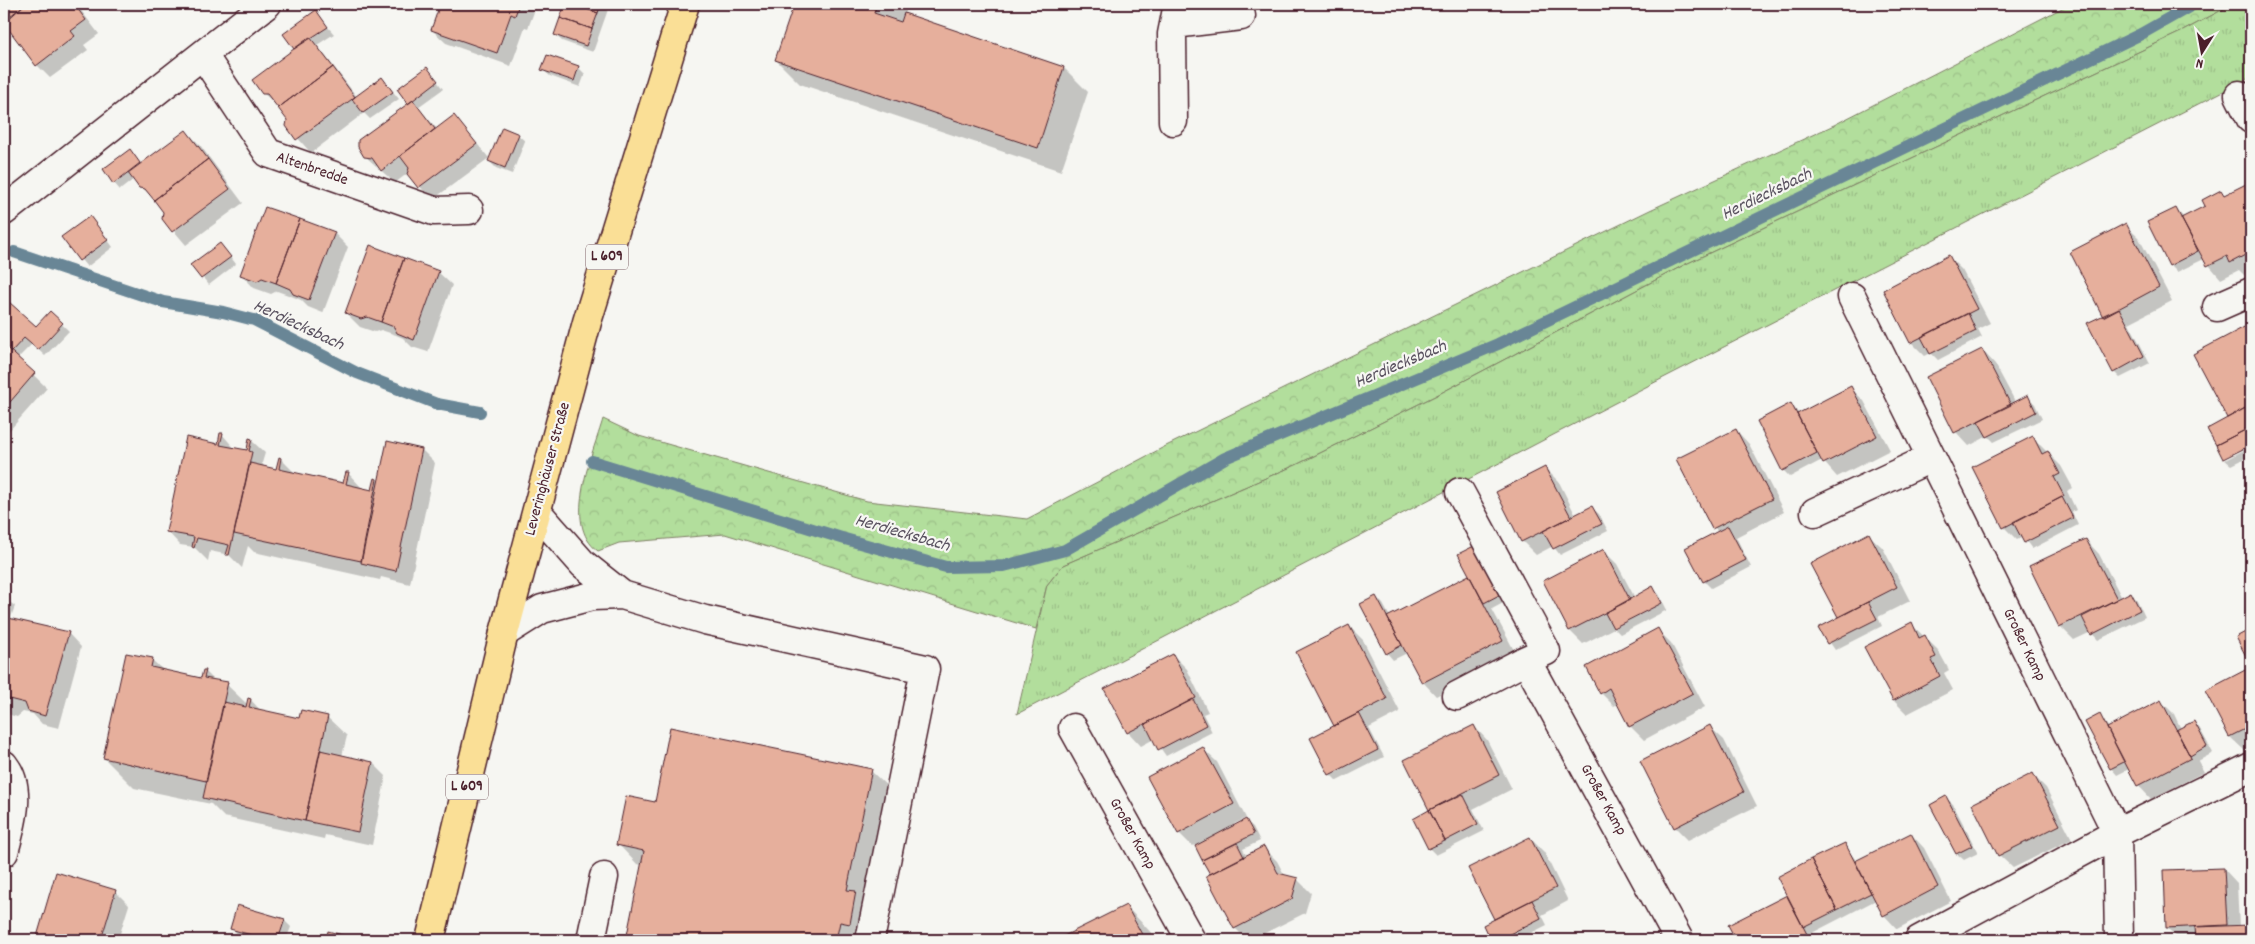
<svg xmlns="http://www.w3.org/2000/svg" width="2255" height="944" viewBox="0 0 2255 944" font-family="Dekko,sans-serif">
  <defs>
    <pattern id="forest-crowns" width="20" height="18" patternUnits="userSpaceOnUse" patternTransform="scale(1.25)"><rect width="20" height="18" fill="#b2de9c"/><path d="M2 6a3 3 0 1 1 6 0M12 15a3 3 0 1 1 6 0" fill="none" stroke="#9bbe87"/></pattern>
    <pattern id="park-tufts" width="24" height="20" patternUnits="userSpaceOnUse" patternTransform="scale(1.25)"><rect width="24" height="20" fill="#b2de9c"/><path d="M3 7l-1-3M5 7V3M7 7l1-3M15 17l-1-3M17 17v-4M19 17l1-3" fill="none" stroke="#9bbe87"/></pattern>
  </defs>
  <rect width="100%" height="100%" fill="#f6f6f2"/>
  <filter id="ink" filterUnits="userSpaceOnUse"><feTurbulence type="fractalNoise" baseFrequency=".02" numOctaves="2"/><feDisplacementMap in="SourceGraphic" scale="10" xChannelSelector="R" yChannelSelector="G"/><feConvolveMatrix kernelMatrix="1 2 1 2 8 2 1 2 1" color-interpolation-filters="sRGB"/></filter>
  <g filter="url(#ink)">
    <path fill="url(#forest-crowns)" stroke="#7e7e64" d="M 2070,4 L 2233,4 L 2181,32 L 1686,264 L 1437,395 L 1296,465 L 1063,565 L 1047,585 L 1036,629 L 725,534 L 619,543 L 598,551 C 561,524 593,454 603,419 L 639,436 L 867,501 L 1027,519 L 1164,447 L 1650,210 L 1834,125 Z"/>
    <path fill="url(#park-tufts)" stroke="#7e7e64" d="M 2233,4 L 2251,4 L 2251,77 L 1634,393 L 1017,714 L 1047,585 L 1063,565 L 1296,465 L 1437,395 L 1686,264 L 2181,32 Z"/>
    <path fill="#0003" d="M 4,4 L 76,4 L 99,34 L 84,45 L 88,50 L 50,78 L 37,65 L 4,21 Z
      M 442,4 L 533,4 L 531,9 L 534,12 L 528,28 L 525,27 L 511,66 L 446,43 L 432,30 Z
      M 566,4 L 610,4 L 593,52 L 562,41 L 555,35 Z
      M 795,4 L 908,4 L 905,15 L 1064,68 L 1088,92 L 1061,171 L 800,84 L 776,60 Z
      M 315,12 L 334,34 L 317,45 L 357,97 L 382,78 L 399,99 L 370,119 L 364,113 L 311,153 L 287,126 L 288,119 L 279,107 L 263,93 L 296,49 Z
      M 578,67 L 585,74 L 580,87 L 550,76 L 543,70 Z
      M 427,68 L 443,89 L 418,107 L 437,129 L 454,116 L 489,158 L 432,200 L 408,173 L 395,183 L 365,156 L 410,104 Z
      M 186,131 L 200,145 L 243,203 L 186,245 L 163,218 L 164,212 L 156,201 L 134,179 L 120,190 L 114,183 L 136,158 L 141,165 Z
      M 518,135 L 525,141 L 512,174 L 496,168 L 489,161 Z
      M 2246,186 L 2251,191 L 2251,272 L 2244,275 L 2239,270 L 2221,279 L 2204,259 L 2177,272 L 2170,265 L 2148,223 L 2176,209 L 2184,218 Z
      M 96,224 L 113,247 L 87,267 L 63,238 Z
      M 2125,225 L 2139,238 L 2172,301 L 2129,323 L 2150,363 L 2120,378 L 2114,372 L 2104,316 Z
      M 334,233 L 348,247 L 323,313 L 308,307 L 301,300 L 291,296 L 277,291 L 271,294 L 254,288 L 241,274 Z
      M 226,251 L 236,264 L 209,285 L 192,265 Z
      M 1949,257 L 1962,270 L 1990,323 L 1978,329 L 1982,337 L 1938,360 L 1931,353 L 1925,356 L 1911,342 Z
      M 438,272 L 452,285 L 428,352 L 412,347 L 403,338 L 396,335 L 381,330 L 375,332 L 360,327 L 346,313 Z
      M 9,303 L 36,328 L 50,313 L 69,331 L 45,356 L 32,344 L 17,359 L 47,388 L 8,432 L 4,428 L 4,309 Z
      M 2250,326 L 2251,455 L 2231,465 L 2225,460 L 2250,447 L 2229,419 L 2195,354 Z
      M 1982,350 L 1995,364 L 2016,403 L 2028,397 L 2035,404 L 2042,419 L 1994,442 L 1988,436 L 1969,446 L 1956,432 L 1928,378 Z
      M 1851,388 L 1864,401 L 1890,450 L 1837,477 L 1822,460 L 1790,477 L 1783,470 L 1791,404 L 1799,414 Z
      M 1736,430 L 1749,444 L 1784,512 L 1736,537 L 1751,567 L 1711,588 L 1704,581 L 1718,533 L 1678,460 Z
      M 222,434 L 235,449 L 248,452 L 251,440 L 265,453 L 262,463 L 265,468 L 277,470 L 281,459 L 296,474 L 344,485 L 348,473 L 363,489 L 373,491 L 377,480 L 380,483 L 422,450 L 435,463 L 410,584 L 381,577 L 380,580 L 254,552 L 248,546 L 242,568 L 229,555 L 210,551 L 208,561 L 194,547 L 180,545 L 167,531 L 219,446 Z
      M 2032,437 L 2061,466 L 2073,488 L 2067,491 L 2076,510 L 2072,512 L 2078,525 L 2032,549 L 2023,537 L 2017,540 L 2004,527 Z
      M 1545,468 L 1559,482 L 1576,516 L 1592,508 L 1599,514 L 1608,531 L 1560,555 L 1553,546 L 1536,555 L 1522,541 Z
      M 1869,535 L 1883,548 L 1910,601 L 1878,617 L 1882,626 L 1835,650 L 1820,628 L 1841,618 L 1812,564 Z
      M 2086,540 L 2099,554 L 2122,598 L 2130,593 L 2137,600 L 2145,617 L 2098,640 L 2091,632 L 2074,640 L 2060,626 L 2031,567 Z
      M 1604,551 L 1617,564 L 1635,598 L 1652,588 L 1659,594 L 1667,610 L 1620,634 L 1614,628 L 1583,644 L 1570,631 Z
      M 1460,554 L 1507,601 L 1492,609 L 1516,654 L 1436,696 L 1423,682 L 1407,653 L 1393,660 L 1387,653 L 1376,597 L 1383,604 L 1390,617 L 1469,576 L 1473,580 Z
      M 4,598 L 15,606 L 10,620 L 68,633 L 81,647 L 59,728 L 42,724 L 33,714 L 23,712 L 17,717 L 4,713 Z
      M 1911,624 L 1938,650 L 1949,670 L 1944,673 L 1953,690 L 1907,714 L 1894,701 L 1866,647 Z
      M 1349,626 L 1363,640 L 1400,712 L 1369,728 L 1384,757 L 1337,781 L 1330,774 Z
      M 1658,630 L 1671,643 L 1705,707 L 1644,740 L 1630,726 L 1618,704 L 1614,706 L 1601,693 Z
      M 1173,655 L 1187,669 L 1208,712 L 1203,714 L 1212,732 L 1166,756 L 1154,739 L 1141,746 L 1128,732 Z
      M 152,660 L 163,670 L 202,679 L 205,671 L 216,682 L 227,685 L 248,705 L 251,700 L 262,712 L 300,720 L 327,717 L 347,736 L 342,756 L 373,763 L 386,776 L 372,845 L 325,835 L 324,839 L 224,817 L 211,804 L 134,788 L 104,758 Z
      M 2251,668 L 2251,746 L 2244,750 L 2230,737 L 2207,691 Z
      M 2161,701 L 2174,714 L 2181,729 L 2194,722 L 2200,729 L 2213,753 L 2198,761 L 2204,772 L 2151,799 L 2138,785 L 2129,769 L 2117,775 L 2111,768 L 2100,716 L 2109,728 Z
      M 1474,726 L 1487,740 L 1512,789 L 1473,809 L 1484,831 L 1436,855 L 1429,848 L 1430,810 L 1406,761 Z
      M 1710,727 L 1724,740 L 1757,806 L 1688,840 L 1675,827 Z
      M 1203,749 L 1217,762 L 1246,818 L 1234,824 L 1235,826 L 1246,821 L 1253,827 L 1260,841 L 1243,849 L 1247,857 L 1264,848 L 1277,861 L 1285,876 L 1297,879 L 1311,893 L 1305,913 L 1251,940 L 1247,940 L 1235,928 L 1196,845 L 1192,846 L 1179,833 Z
      M 871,771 L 891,790 L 869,940 L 627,940 L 643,865 L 637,864 L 618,844 L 656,804 Z
      M 2033,775 L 2046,788 L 2072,839 L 2013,868 L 1999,855 Z
      M 1946,798 L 1953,804 L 1978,853 L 1964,860 L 1957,854 L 1932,806 Z
      M 1911,834 L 1924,848 L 1951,901 L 1897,929 L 1884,915 L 1876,900 L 1812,933 L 1816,940 L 1737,940 L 1730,926 L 1789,896 L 1844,844 L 1857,862 Z
      M 1530,838 L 1544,852 L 1568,901 L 1542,915 L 1547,925 L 1517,940 L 1492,940 L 1484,925 L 1496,919 L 1470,869 Z
      M 2224,869 L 2237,883 L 2239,927 L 2251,928 L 2251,940 L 2180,940 L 2167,928 Z
      M 57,874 L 115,891 L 129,905 L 118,940 L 37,940 Z
      M 1126,906 L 1158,940 L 1059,940 Z
      M 284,920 L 291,927 L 286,940 L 256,940 L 238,935 L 232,928 Z"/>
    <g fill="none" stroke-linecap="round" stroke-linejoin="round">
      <path stroke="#698696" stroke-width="12" d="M 14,252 L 163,302 L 223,312 L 254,320 L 357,373 L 437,404 L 480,412
        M 592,461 L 845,539 L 946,567 L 1004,566 L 1065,550 L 1225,458 L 1498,344 L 2141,34 L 2194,4"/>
    </g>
    <path fill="#e6af9c" stroke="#4a1f2b" d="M 4,4 L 25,4 L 4,21 Z
      M 25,4 L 74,4 L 86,20 L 71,31 L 75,36 L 36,66 L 4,23 Z
      M 440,4 L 519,4 L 515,16 L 511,14 L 497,53 L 431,30 Z
      M 565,4 L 572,4 L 598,13 L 592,29 L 560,18 Z
      M 572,4 L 601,4 L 598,13 Z
      M 794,4 L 877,4 L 874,13 L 901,22 L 904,13 L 1064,67 L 1038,148 L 775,60 Z
      M 316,10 L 328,27 L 294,49 L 283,34 Z
      M 560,18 L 592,29 L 586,46 L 554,35 Z
      M 310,37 L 333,67 L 278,108 L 267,94 L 262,94 L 252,80 Z
      M 547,55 L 579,66 L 574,81 L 541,70 Z
      M 333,67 L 355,97 L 296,140 L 286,126 L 287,120 L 278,108 Z
      M 427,67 L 438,81 L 408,104 L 397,89 Z
      M 382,77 L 393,92 L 363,113 L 352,99 Z
      M 413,100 L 435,129 L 381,171 L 372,158 L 364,157 L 358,147 L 358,140 Z
      M 454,115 L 477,144 L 418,188 L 407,174 L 409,168 L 400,156 Z
      M 502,127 L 519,134 L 505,168 L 488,161 Z
      M 186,130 L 208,159 L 154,200 L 145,189 L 139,188 L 128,173 Z
      M 130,149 L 140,163 L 113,184 L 103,169 Z
      M 208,159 L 230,189 L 172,232 L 162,219 L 163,212 L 154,200 Z
      M 2246,184 L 2251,194 L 2251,252 L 2230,263 L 2227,256 L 2207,266 L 2181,218 L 2205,206 L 2202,200 L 2221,190 L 2224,195 Z
      M 265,207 L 300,219 L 276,283 L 262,278 L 257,281 L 240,275 Z
      M 2176,208 L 2198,251 L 2169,266 L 2147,222 Z
      M 90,216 L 108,240 L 79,261 L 61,237 Z
      M 300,219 L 335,232 L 309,300 L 293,294 L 290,289 L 276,283 Z
      M 2126,223 L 2159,287 L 2103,317 L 2070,252 Z
      M 220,243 L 231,257 L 201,279 L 190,265 Z
      M 370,245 L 404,258 L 381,322 L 367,317 L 361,319 L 345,313 Z
      M 1949,255 L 1977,309 L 1910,343 L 1883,290 Z
      M 404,258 L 439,271 L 414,340 L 397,333 L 394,327 L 381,322 Z
      M 9,302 L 36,326 L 50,311 L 63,323 L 38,350 L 24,338 L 11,352 L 4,345 L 4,307 Z
      M 2119,308 L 2144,356 L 2113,373 L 2087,323 Z
      M 1968,313 L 1976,331 L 1930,354 L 1921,337 Z
      M 2250,324 L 2251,405 L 2227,418 L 2193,354 Z
      M 4,345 L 35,373 L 4,409 Z
      M 1982,349 L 2011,405 L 1954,433 L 1926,377 Z
      M 1851,386 L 1877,436 L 1823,464 L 1797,414 Z
      M 2028,395 L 2036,412 L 1987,437 L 1978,421 Z
      M 1791,403 L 1817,453 L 1782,471 L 1757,421 Z
      M 2251,405 L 2251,427 L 2216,445 L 2207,429 Z
      M 2251,427 L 2251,445 L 2223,459 L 2216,445 Z
      M 1736,429 L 1772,499 L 1712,529 L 1676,459 Z
      M 220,433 L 223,433 L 220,445 L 247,450 L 249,438 L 252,439 L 249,451 L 252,452 L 229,555 L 226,555 L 229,545 L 197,538 L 194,548 L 192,547 L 194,537 L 166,532 L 186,437 L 218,444 Z
      M 2033,436 L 2042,454 L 2048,451 L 2060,474 L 2054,477 L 2064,496 L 2003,528 L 1972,467 Z
      M 387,441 L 422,449 L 396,571 L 361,563 Z
      M 279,457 L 281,458 L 279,469 L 343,483 L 346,472 L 349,472 L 346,484 L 372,490 L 375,478 L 377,479 L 361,561 L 234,534 L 250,463 L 276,469 Z
      M 1545,467 L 1571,517 L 1521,542 L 1496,492 Z
      M 2062,497 L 2073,518 L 2024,543 L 2013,522 Z
      M 1592,506 L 1602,524 L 1553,549 L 1543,531 Z
      M 1728,526 L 1746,560 L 1703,582 L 1685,548 Z
      M 1869,533 L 1897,587 L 1838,617 L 1810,564 Z
      M 2086,539 L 2117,599 L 2059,627 L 2029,566 Z
      M 1476,545 L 1501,594 L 1484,603 L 1458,554 Z
      M 1604,549 L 1630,600 L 1569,631 L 1543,581 Z
      M 1469,575 L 1503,641 L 1422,683 L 1387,617 Z
      M 1653,586 L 1662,603 L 1613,628 L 1605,613 Z
      M 2131,592 L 2140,610 L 2091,635 L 2082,617 Z
      M 1376,596 L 1402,645 L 1386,654 L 1360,604 Z
      M 4,597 L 9,598 L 4,617 Z
      M 1868,602 L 1877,619 L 1827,644 L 1818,628 Z
      M 4,617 L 69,632 L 45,716 L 28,711 L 25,703 L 9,699 L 4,703 Z
      M 1912,622 L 1919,638 L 1925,635 L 1936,657 L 1931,659 L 1940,676 L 1893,701 L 1864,647 Z
      M 1349,625 L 1387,699 L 1334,726 L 1296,652 Z
      M 1658,628 L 1693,693 L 1629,727 L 1609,688 L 1600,694 L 1586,667 Z
      M 2251,629 L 2251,666 L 2236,637 Z
      M 126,653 L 153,658 L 151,667 L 201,678 L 203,670 L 206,670 L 204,678 L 228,682 L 206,781 L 103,758 Z
      M 1173,654 L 1196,698 L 1127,733 L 1104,689 Z
      M 2251,667 L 2251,726 L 2229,737 L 2205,691 Z
      M 248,698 L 251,699 L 249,707 L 299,718 L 301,710 L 328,716 L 305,821 L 203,798 L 224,702 L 246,707 Z
      M 1193,699 L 1206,725 L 1158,750 L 1145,724 Z
      M 2161,700 L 2191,758 L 2137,786 L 2107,728 Z
      M 1359,713 L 1378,750 L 1329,775 L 1310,738 Z
      M 2100,714 L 2124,762 L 2110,769 L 2085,722 Z
      M 2194,721 L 2207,746 L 2190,756 L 2176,730 Z
      M 1474,725 L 1499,775 L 1429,810 L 1404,760 Z
      M 1710,725 L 1744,792 L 1674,828 L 1640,761 Z
      M 670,727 L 872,769 L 847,890 L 856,891 L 850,924 L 840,922 L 836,940 L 626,940 L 644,851 L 616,845 L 626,796 L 655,802 Z
      M 1203,747 L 1234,804 L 1178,834 L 1147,777 Z
      M 320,750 L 373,762 L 358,832 L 305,821 Z
      M 2033,773 L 2060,825 L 1998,856 L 1972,804 Z
      M 1463,794 L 1478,824 L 1445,841 L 1429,810 Z
      M 1946,796 L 1972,846 L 1956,854 L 1930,805 Z
      M 1429,810 L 1445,841 L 1428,849 L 1413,819 Z
      M 1246,819 L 1254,834 L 1202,860 L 1195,846 Z
      M 1911,833 L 1938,887 L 1883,916 L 1855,861 Z
      M 1530,837 L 1556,888 L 1494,919 L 1468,868 Z
      M 1237,843 L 1244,857 L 1210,874 L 1202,860 Z
      M 1845,843 L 1871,893 L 1837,910 L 1811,859 Z
      M 1264,846 L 1278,873 L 1298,878 L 1292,899 L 1234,929 L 1206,876 Z
      M 1811,859 L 1837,910 L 1803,927 L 1777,877 Z
      M 2224,868 L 2227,925 L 2166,928 L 2164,870 Z
      M 56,872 L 116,890 L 101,940 L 36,940 Z
      M 1787,895 L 1810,940 L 1736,940 L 1728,925 Z
      M 1532,900 L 1541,918 L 1498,940 L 1490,940 L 1483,925 Z
      M 237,905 L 285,919 L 278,940 L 269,940 L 230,929 Z
      M 1126,905 L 1145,940 L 1056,940 Z
      M 2250,925 L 2251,940 L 2196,940 L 2195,927 Z
      M 328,931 L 360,940 L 326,940 Z"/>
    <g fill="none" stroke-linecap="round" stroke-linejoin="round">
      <defs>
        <path id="minor" d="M 1174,24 L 1241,16
          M 203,55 L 268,153 L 434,211 L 469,210
          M 2239,95 L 2251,119
          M 1173,121 L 1172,34 L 1178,4
          M 4,211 L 267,4
          M 1852,297 L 2117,833 L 2119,940
          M 2217,307 L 2251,292
          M 1460,492 L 1546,651 L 1526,660 L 1679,940
          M 537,512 L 583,564 L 622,595
          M 1815,512 L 1931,458
          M 504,633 L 542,609 L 592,596 L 622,595 L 705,620 L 925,669 L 870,940
          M 1457,696 L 1526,660
          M 1073,728 L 1191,940
          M 4,765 C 23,789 11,826 4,852
          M 591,940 L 604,877
          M 1919,940 L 2117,833 L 2251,767"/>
        <path id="major" d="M 430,940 L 504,633 L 587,322 L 685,4"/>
      </defs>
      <use href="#minor" stroke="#4a1f2b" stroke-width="31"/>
      <use href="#major" stroke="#4a1f2b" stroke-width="31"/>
      <use href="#minor" stroke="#f6f6f2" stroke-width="28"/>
      <use href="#major" stroke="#fadf96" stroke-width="28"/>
    </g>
  </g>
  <g text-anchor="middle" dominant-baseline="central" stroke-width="4.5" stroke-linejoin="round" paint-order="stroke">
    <g fill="#f6f6f2" stroke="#7e6067" stroke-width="1">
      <rect x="586" y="244.5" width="42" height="25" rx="4"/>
      <rect x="446" y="774.5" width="42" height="25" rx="4"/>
    </g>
    <g font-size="15" font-weight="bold" fill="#4a1f2b">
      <text x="607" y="257">L 609</text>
      <text x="467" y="787">L 609</text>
    </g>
    <g font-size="16" fill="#4a1f2b" stroke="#f6f6f2">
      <text transform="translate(312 169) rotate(19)">Altenbredde</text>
      <text transform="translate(548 469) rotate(-75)">Leveringhäuser Straße</text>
      <text transform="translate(2024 645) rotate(64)">Großer Kamp</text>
      <text transform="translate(1603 800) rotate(61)">Großer Kamp</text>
      <text transform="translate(1132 834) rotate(61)">Großer Kamp</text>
    </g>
    <g font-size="18" font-style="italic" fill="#5a5260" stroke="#f6f6f2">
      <text transform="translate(1767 195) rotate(-26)">Herdiecksbach</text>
      <text transform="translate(298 326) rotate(25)">Herdiecksbach</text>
      <text transform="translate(1401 365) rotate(-23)">Herdiecksbach</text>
      <text transform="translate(902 534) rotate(16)">Herdiecksbach</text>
    </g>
  </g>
  <rect width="2255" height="944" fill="none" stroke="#f6f6f2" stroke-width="20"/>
  <rect x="10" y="10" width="2235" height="924" fill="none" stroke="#4a1f2b" stroke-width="2" filter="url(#ink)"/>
  <g transform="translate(2202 52) rotate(191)" stroke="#f6f6f2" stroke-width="4" paint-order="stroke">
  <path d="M0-4L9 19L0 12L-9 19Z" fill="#4a1f2b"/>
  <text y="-8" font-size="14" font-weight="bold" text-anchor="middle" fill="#4a1f2b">N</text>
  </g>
</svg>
